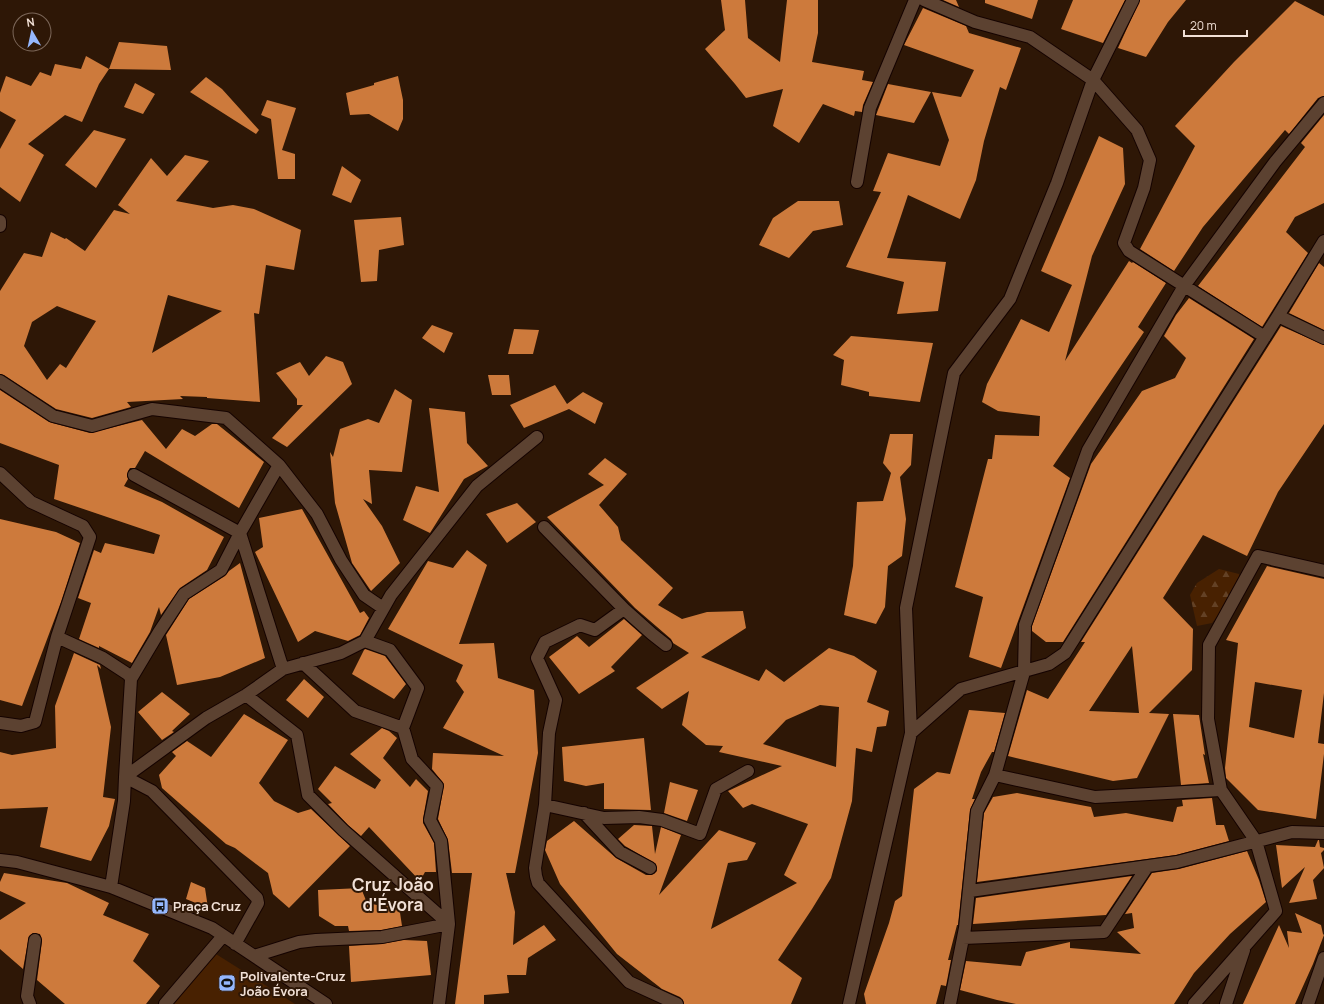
<svg xmlns="http://www.w3.org/2000/svg" width="1324" height="1004" viewBox="0 0 1324 1004" font-family="Manrope,sans-serif">
  <defs>
    <pattern id="forest-firs" width="22" height="20" patternUnits="userSpaceOnUse"><rect width="22" height="20" fill="#482101"/><path d="M5 1l3.5 6h-7zM16 11l3.5 6h-7z" fill="#634125"/></pattern>
  </defs>
  <rect width="100%" height="100%" fill="#2e1706"/>
  <path fill="#482101" d="M 216,954 L 295,1004 L 174,1004 L 201,969 Z"/>
  <path fill="url(#forest-firs)" d="M 1219,569 L 1239,574 L 1243,584 L 1212,623 L 1197,626 L 1190,595 L 1197,583 Z"/>
  <path fill="#cd7a3c" fill-rule="evenodd" d="M 721,0 L 745,0 L 748,38 L 780,62 L 787,0 L 818,0 L 818,33 L 812,62 L 864,71 L 862,80 L 873,82 L 863,105 L 862,112 L 855,111 L 854,116 L 823,104 L 799,143 L 773,126 L 783,89 L 746,98 L 735,84 L 705,49 L 725,30 Z
    M 943,0 L 956,0 L 959,7 Z
    M 985,0 L 1038,0 L 1032,19 L 985,3 Z
    M 1073,0 L 1125,0 L 1103,43 L 1061,29 Z
    M 1140,0 L 1186,0 L 1168,22 L 1146,57 L 1118,48 Z
    M 1295,1 L 1324,16 L 1324,96 L 1318,98 L 1289,134 L 1285,130 L 1203,227 L 1174,271 L 1140,249 L 1195,146 L 1175,126 L 1234,62 Z
    M 923,8 L 966,26 L 969,33 L 1021,48 L 1006,90 L 1000,87 L 984,141 L 976,180 L 960,219 L 908,195 L 887,258 L 946,262 L 938,311 L 897,314 L 904,282 L 846,267 L 881,192 L 873,191 L 888,153 L 940,166 L 949,140 L 932,92 L 961,97 L 974,70 L 904,45 Z
    M 119,42 L 167,46 L 171,70 L 109,69 L 99,84 L 82,122 L 65,115 L 28,144 L 44,155 L 20,202 L 0,187 L 0,149 L 16,120 L 0,111 L 0,93 L 6,76 L 31,86 L 40,72 L 51,76 L 55,64 L 81,69 L 86,56 L 109,69 Z
    M 398,76 L 403,100 L 403,119 L 398,131 L 369,114 L 350,115 L 346,93 L 374,85 L 374,83 Z
    M 206,77 L 222,89 L 259,130 L 256,134 L 190,92 Z
    M 135,83 L 155,94 L 143,114 L 124,107 Z
    M 888,84 L 931,92 L 914,123 L 876,115 Z
    M 267,100 L 296,108 L 282,150 L 295,154 L 295,179 L 278,179 L 271,119 L 261,115 Z
    M 1324,115 L 1324,203 L 1295,217 L 1286,232 L 1308,253 L 1262,327 L 1198,286 L 1305,147 L 1301,143 Z
    M 94,130 L 126,139 L 96,188 L 65,165 Z
    M 1099,136 L 1123,148 L 1125,184 L 1092,256 L 1065,361 L 1129,261 L 1132,263 L 1133,262 L 1166,283 L 1138,327 L 1144,332 L 1053,466 L 1070,478 L 1001,668 L 969,657 L 983,597 L 955,587 L 988,459 L 992,459 L 995,435 L 1039,436 L 1040,416 L 998,411 L 982,402 L 987,384 L 1021,319 L 1049,332 L 1072,285 L 1041,271 Z
    M 185,155 L 209,161 L 176,201 L 213,208 L 233,205 L 254,209 L 301,230 L 294,270 L 266,265 L 259,314 L 254,313 L 260,402 L 207,398 L 207,397 L 180,396 L 183,399 L 127,402 L 131,407 L 92,418 L 56,409 L 4,375 L 0,374 L 0,291 L 24,253 L 42,257 L 51,232 L 65,239 L 66,238 L 85,251 L 114,210 L 130,214 L 118,205 L 151,158 L 167,176 ZM 168,295 L 222,311 L 152,353 ZM 57,306 L 96,321 L 66,368 L 60,364 L 47,380 L 24,346 L 32,322 Z
    M 342,166 L 361,180 L 351,203 L 332,195 Z
    M 798,201 L 839,201 L 843,225 L 813,231 L 789,258 L 759,245 L 773,218 Z
    M 401,217 L 404,245 L 379,250 L 377,281 L 361,282 L 354,220 Z
    M 1319,263 L 1324,267 L 1324,330 L 1289,313 Z
    M 1189,298 L 1254,339 L 1063,642 L 1046,642 L 1032,631 L 1032,626 L 1091,464 L 1142,391 L 1175,378 L 1186,358 L 1164,336 L 1176,315 Z
    M 432,325 L 453,333 L 444,353 L 422,338 Z
    M 1281,326 L 1324,345 L 1324,424 L 1278,492 L 1247,556 L 1203,535 L 1163,598 L 1193,629 L 1192,670 L 1149,713 L 1169,714 L 1137,778 L 1113,781 L 1008,756 L 1027,690 L 1048,699 L 1085,642 L 1081,642 ZM 1132,646 L 1139,713 L 1089,711 Z
    M 514,329 L 539,330 L 533,354 L 508,354 Z
    M 851,336 L 933,343 L 920,402 L 869,396 L 869,392 L 841,385 L 844,360 L 833,355 Z
    M 326,356 L 343,362 L 352,384 L 287,447 L 272,438 L 303,405 L 297,405 L 297,399 L 276,373 L 300,362 L 309,376 Z
    M 488,375 L 509,375 L 511,395 L 492,395 Z
    M 555,385 L 567,404 L 583,392 L 603,403 L 595,424 L 569,409 L 524,428 L 510,405 Z
    M 395,389 L 412,400 L 402,472 L 369,470 L 372,504 L 363,499 L 382,526 L 400,563 L 371,591 L 352,563 L 335,503 L 330,452 L 333,457 L 340,429 L 368,419 L 379,423 Z
    M 0,390 L 49,422 L 90,433 L 142,420 L 166,449 L 182,429 L 195,436 L 212,424 L 217,424 L 264,462 L 239,508 L 145,451 L 135,468 L 130,468 L 128,471 L 127,476 L 128,479 L 124,486 L 162,502 L 224,537 L 207,570 L 180,588 L 161,615 L 159,607 L 150,632 L 132,663 L 99,646 L 99,648 L 79,639 L 91,603 L 78,598 L 94,550 L 101,553 L 105,543 L 154,554 L 160,535 L 54,499 L 59,465 L 0,443 Z
    M 429,408 L 465,412 L 467,443 L 488,466 L 464,479 L 430,533 L 403,520 L 416,486 L 439,492 Z
    M 890,434 L 913,434 L 911,465 L 900,477 L 906,519 L 902,556 L 888,566 L 885,607 L 876,624 L 844,615 L 853,566 L 857,502 L 883,501 L 891,473 L 883,463 Z
    M 605,458 L 627,474 L 599,505 L 618,527 L 621,540 L 673,588 L 658,605 L 682,619 L 707,612 L 743,611 L 746,628 L 701,657 L 759,681 L 766,669 L 784,682 L 829,648 L 854,656 L 877,671 L 867,702 L 889,711 L 886,726 L 877,727 L 872,752 L 856,748 L 852,801 L 831,878 L 812,909 L 778,960 L 802,978 L 791,1004 L 684,1004 L 683,1000 L 680,997 L 662,989 L 617,954 L 560,884 L 545,850 L 547,841 L 574,821 L 616,858 L 646,875 L 651,875 L 654,874 L 657,871 L 656,864 L 625,846 L 618,839 L 634,825 L 652,826 L 655,854 L 661,827 L 681,835 L 659,895 L 719,830 L 756,843 L 747,860 L 728,863 L 711,929 L 797,883 L 784,875 L 808,824 L 752,804 L 743,808 L 728,791 L 782,766 L 719,752 L 723,746 L 706,745 L 682,725 L 689,691 L 662,709 L 636,688 L 689,653 L 673,643 L 671,639 L 635,608 L 547,517 L 604,485 L 588,474 ZM 820,705 L 839,707 L 836,767 L 763,744 L 786,720 Z
    M 517,503 L 536,522 L 507,543 L 486,514 Z
    M 302,509 L 360,613 L 364,611 L 369,618 L 360,635 L 348,641 L 315,631 L 298,642 L 255,552 L 263,547 L 259,518 Z
    M 0,519 L 56,532 L 80,543 L 61,602 L 22,706 L 0,700 Z
    M 467,550 L 487,565 L 459,644 L 494,643 L 498,678 L 534,690 L 538,753 L 515,873 L 506,873 L 515,912 L 513,945 L 544,925 L 556,940 L 528,958 L 526,975 L 507,975 L 509,993 L 484,995 L 484,1004 L 455,1004 L 472,873 L 452,873 L 448,840 L 438,819 L 444,784 L 432,769 L 433,753 L 504,756 L 443,728 L 464,692 L 456,681 L 463,665 L 388,629 L 428,561 L 453,568 Z
    M 240,563 L 265,658 L 220,677 L 177,685 L 166,635 L 189,599 L 225,576 L 229,571 Z
    M 1267,566 L 1324,579 L 1324,693 L 1318,743 L 1324,744 L 1324,754 L 1316,819 L 1258,810 L 1226,778 L 1225,768 L 1238,643 L 1226,640 ZM 1255,682 L 1302,690 L 1294,738 L 1249,727 Z
    M 624,619 L 642,635 L 611,667 L 615,671 L 579,694 L 549,657 L 577,636 L 589,647 Z
    M 365,649 L 385,656 L 406,684 L 394,699 L 352,674 L 364,650 Z
    M 74,653 L 100,665 L 101,669 L 97,665 L 111,727 L 103,797 L 115,799 L 109,826 L 91,861 L 40,847 L 48,807 L 0,809 L 0,752 L 12,755 L 56,748 L 55,706 Z
    M 304,679 L 324,697 L 308,718 L 286,700 Z
    M 162,692 L 190,714 L 172,731 L 174,732 L 162,740 L 138,712 Z
    M 969,710 L 1005,713 L 994,752 L 992,752 L 981,772 L 972,799 L 975,799 L 970,810 L 958,925 L 957,925 L 948,960 L 951,960 L 946,986 L 941,985 L 936,1004 L 866,1004 L 864,994 L 889,923 L 895,901 L 902,896 L 914,789 L 937,772 L 950,774 Z
    M 244,714 L 288,740 L 259,783 L 274,801 L 298,813 L 311,809 L 350,846 L 289,908 L 273,894 L 268,873 L 235,848 L 226,844 L 162,788 L 159,775 L 176,756 L 172,752 L 187,741 L 211,757 Z
    M 1173,714 L 1199,715 L 1205,755 L 1203,754 L 1209,783 L 1181,785 Z
    M 382,728 L 389,731 L 397,738 L 383,758 L 410,787 L 416,779 L 428,791 L 423,819 L 423,823 L 434,843 L 436,872 L 425,872 L 420,881 L 369,827 L 361,836 L 348,825 L 328,804 L 332,803 L 318,789 L 335,766 L 375,789 L 381,780 L 350,754 Z
    M 644,738 L 651,810 L 604,809 L 604,783 L 586,786 L 564,781 L 562,747 Z
    M 670,782 L 698,790 L 687,821 L 664,813 Z
    M 1017,793 L 1091,807 L 1094,817 L 1126,813 L 1173,822 L 1177,807 L 1183,806 L 1182,800 L 1212,798 L 1216,825 L 1224,825 L 1229,841 L 1176,855 L 977,882 L 984,813 L 993,797 Z
    M 1318,840 L 1319,840 L 1320,847 L 1324,848 L 1324,850 L 1321,853 L 1324,868 L 1313,880 L 1317,899 L 1289,903 L 1305,867 L 1282,888 L 1276,845 L 1315,847 Z
    M 1247,851 L 1259,880 L 1266,902 L 1230,934 L 1194,973 L 1174,1004 L 1016,1004 L 997,1000 L 960,990 L 966,961 L 1021,966 L 1026,952 L 1070,942 L 1070,948 L 1141,954 L 1117,932 L 1134,928 L 1132,913 L 1125,914 L 1152,873 L 1179,869 Z
    M 4,873 L 67,883 L 109,903 L 103,915 L 149,934 L 133,961 L 160,986 L 146,1004 L 65,1004 L 37,980 L 42,941 L 40,934 L 33,933 L 29,936 L 23,969 L 0,949 L 0,920 L 26,903 L 0,891 L 0,882 Z
    M 1132,876 L 1106,915 L 973,924 L 976,898 Z
    M 191,882 L 205,888 L 208,908 L 186,899 Z
    M 361,888 L 367,903 L 377,905 L 399,906 L 402,926 L 381,930 L 349,931 L 348,926 L 335,926 L 319,916 L 318,890 Z
    M 1295,913 L 1321,925 L 1323,934 L 1324,935 L 1313,964 L 1295,1004 L 1243,1004 L 1279,925 L 1289,948 L 1287,931 L 1302,933 Z
    M 404,940 L 427,941 L 431,975 L 351,982 L 349,946 L 382,944 Z"/>
  <g fill="none" stroke-linecap="round" stroke-linejoin="round">
    <defs>
      <path id="minor" d="M 1133,0 L 1093,80 L 1137,130 L 1150,160 L 1144,188 L 1124,243 L 1129,251 L 1265,337
        M 857,182 L 870,108 L 915,0
        M 0,221 L 0,226
        M 1278,316 L 1324,338
        M 0,381 L 53,416 L 92,426 L 152,409 L 226,418 L 279,465 L 240,533 L 283,669
        M 279,465 L 317,514 L 341,560 L 364,595 L 383,608
        M 0,473 L 31,502 L 83,526 L 90,537 L 57,637 L 35,722 L 21,726 L 0,723
        M 544,527 L 624,609
        M 57,637 L 103,658 L 129,675 L 131,679
        M 365,641 L 390,650 L 418,688 L 403,728
        M 666,645 L 652,634 L 624,609 L 595,630 L 580,625 L 545,642 L 537,658 L 556,700 L 549,733 L 545,805 L 535,868 L 536,876 L 538,883 L 629,982 L 677,1004
        M 303,663 L 355,711 L 403,728 L 412,759 L 437,786 L 430,820 L 441,841 L 449,924
        M 246,695 L 297,735 L 308,795 L 343,830 L 449,924
        M 911,733 L 906,608 L 954,373 L 1010,299 L 1057,183 L 1093,80 L 1030,37 L 975,22 L 924,0
        M 995,775 L 1095,797 L 1221,790 L 1256,841 L 1276,911 L 1194,1004
        M 1221,790 L 1208,719 L 1209,645 L 1258,556 L 1324,571
        M 545,805 L 604,818 L 639,817 L 662,820 L 700,834 L 716,789 L 748,771
        M 584,813 L 620,852 L 650,868
        M 0,860 L 17,862 L 111,887 L 212,928 L 326,1004
        M 111,887 L 124,801 L 125,777 L 131,679 L 159,632 L 184,594 L 221,570 L 240,533 L 134,475
        M 970,891 L 1177,862 L 1292,832 L 1324,833
        M 963,938 L 1104,932 L 1147,867
        M 235,944 L 258,903 L 257,898 L 152,791 L 125,777 L 206,718 L 246,695 L 283,669 L 341,653 L 365,641 L 391,595 L 477,486 L 537,437
        M 254,956 L 299,942 L 316,940 L 382,937 L 449,924 L 439,1004
        M 30,1004 L 27,996 L 35,940
        M 165,1004 L 223,936
        M 849,1004 L 911,733 L 961,689 L 1049,664 L 1065,653 L 1278,316 L 1324,241
        M 950,1004 L 965,928 L 977,811 L 995,775 L 1024,672 L 1025,625 L 1088,450 L 1184,286 L 1275,162 L 1324,103
        M 1226,1004 L 1244,950
        M 1308,1004 L 1324,958"/>
    </defs>
    <use href="#minor" stroke="#150300" stroke-width="14"/>
    <use href="#minor" stroke="#5c4231" stroke-width="12"/>
  </g>
  <defs>
    <symbol id="bus-square" viewBox="-11 -11 22 22"><rect x="-9" y="-9" width="18" height="18" rx="4" fill="#95b7fd" stroke="#2e1706"/><path d="M-5-6H5V4H4V6H2V4H-2V6H-4V4H-5ZM-3.5-4V0h7V-4ZM-3.5 1.2v1.5H-2V1.2ZM2 1.2v1.5H3.5V1.2Z" fill="#111"/></symbol>
    <symbol id="stadium-square" viewBox="-11 -11 22 22"><rect x="-9" y="-9" width="18" height="18" rx="4" fill="#95b7fd" stroke="#2e1706"/><path d="M0-5a6.5 5 0 1 0 0 10a6.5 5 0 1 0 0-10ZM-3.5-1.8h7v3.6h-7Z" fill="#111"/></symbol>
  </defs>
  <g fill-rule="evenodd">
    <use href="#bus-square" x="150" y="896" width="20" height="20"/>
    <use href="#stadium-square" x="217" y="973" width="20" height="20"/>
  </g>
  <g text-anchor="middle" dominant-baseline="central" stroke-width="4" stroke-linejoin="round" paint-order="stroke">
    <g font-size="13" font-weight="bold" fill="#f1e0d6" stroke="#2e1706" text-anchor="start">
      <text x="173" y="906">Praça Cruz</text>
      <text x="240" y="976">Polivalente-Cruz<tspan x="240" dy="15">João Évora</tspan></text>
    </g>
    <g font-size="17" font-weight="bold" fill="#f1e0d6" stroke="#2e1706">
      <text x="393" y="884">Cruz João<tspan x="393" dy="20">d'Évora</tspan></text>
    </g>
  </g>
  <g transform="translate(32 32) rotate(351)"><circle r="19" fill="#2e1706" stroke="#7c6759"/>
  <path d="M0-3L7 15L0 10L-7 15Z" fill="#95b7fd"/>
  <text y="-6" font-size="11" font-weight="bold" text-anchor="middle" fill="#f1e0d6">N</text>
  </g>
  <path d="M1184 30v6h63v-6" fill="none" stroke="#f1e0d6" stroke-width="2"/>
  <text x="1190" y="30" font-size="12" fill="#f1e0d6" stroke="#2e1706" stroke-width="3" paint-order="stroke">20 m</text>
</svg>
